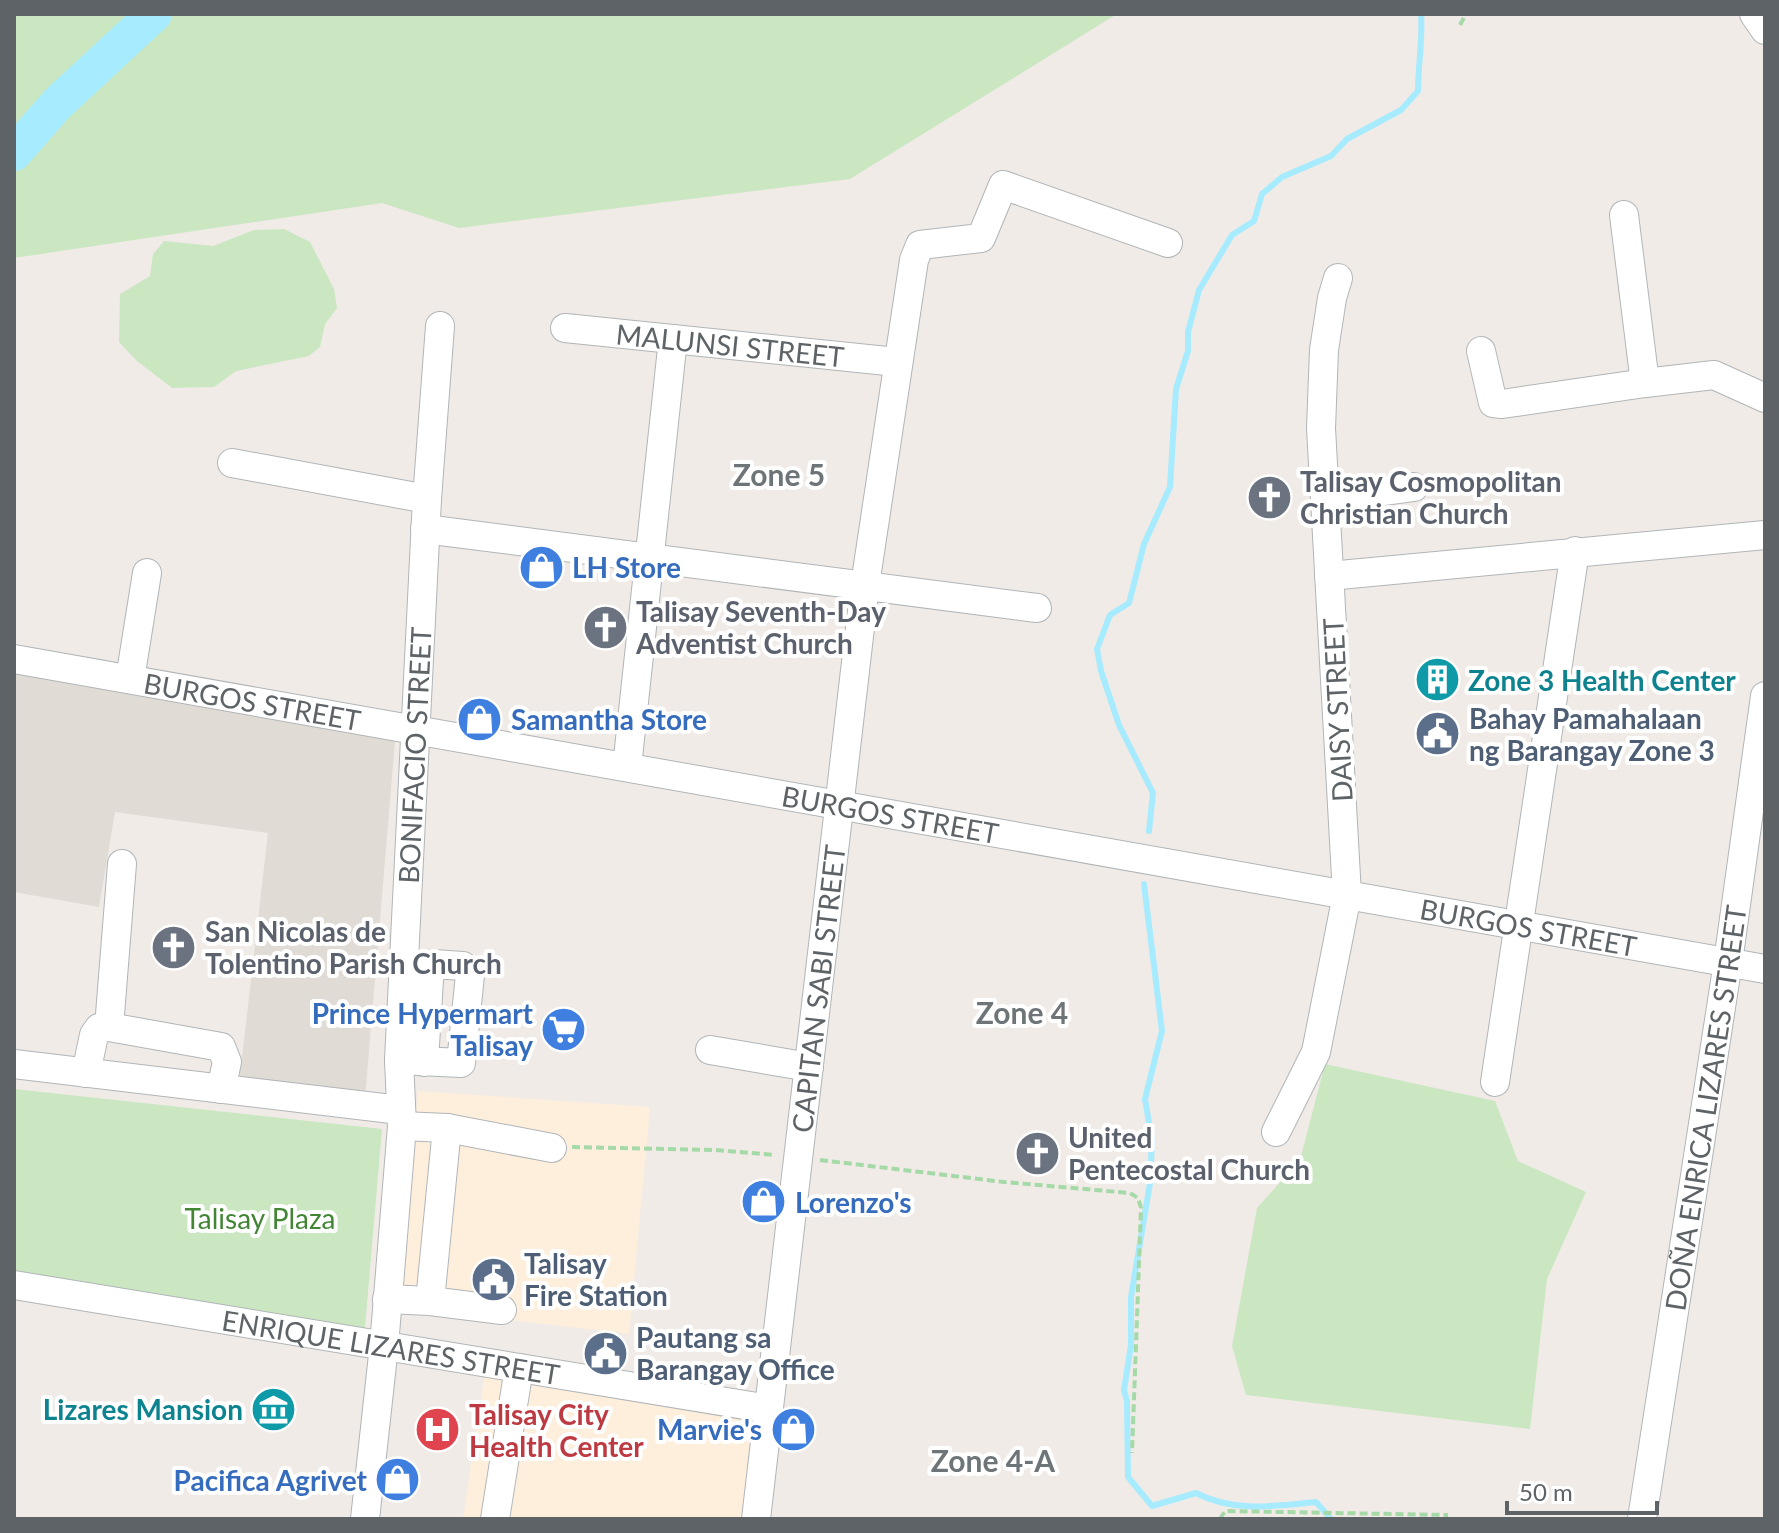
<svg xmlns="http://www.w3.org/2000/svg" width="1779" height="1533" viewBox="0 0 1779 1533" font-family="Lato,sans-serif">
  <rect width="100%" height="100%" fill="#f0ebe6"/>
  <path fill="#feefdc" d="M 418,1091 L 650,1107 L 629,1334 L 400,1307 Z
    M 485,1372 L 761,1416 L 744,1519 L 463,1519 Z"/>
  <path fill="#e0dbd4" d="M 14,673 L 395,741 L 365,1098 L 239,1084 L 268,833 L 115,812 L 99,907 L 14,892 Z"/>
  <path fill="#cae7c2" d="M 14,14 L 1117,14 L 850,179 L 459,228 L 382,203 L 14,258 Z
    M 284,229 L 310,242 L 334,289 L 337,308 L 325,324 L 320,347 L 309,356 L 236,371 L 214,387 L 172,388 L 137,361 L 119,342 L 120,294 L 150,276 L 153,254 L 164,241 L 213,246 L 254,230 Z
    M 1325,1064 L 1495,1101 L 1518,1161 L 1586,1192 L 1547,1279 L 1530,1429 L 1246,1395 L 1232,1346 L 1257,1208 L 1300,1160 Z
    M 14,1089 L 382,1129 L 364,1339 L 14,1283 Z"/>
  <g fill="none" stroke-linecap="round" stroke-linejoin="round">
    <path stroke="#a6ebff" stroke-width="6" d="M 1149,831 L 1153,793 L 1119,725 L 1101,671 L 1097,649 L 1110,615 L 1129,603 L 1144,544 L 1170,487 L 1176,389 L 1188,351 L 1188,332 L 1199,290 L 1232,235 L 1254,221 L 1262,194 L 1282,177 L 1331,156 L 1347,139 L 1401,110 L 1418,91 C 1418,65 1423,39 1421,14
      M 1144,884 L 1162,1031 L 1145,1099 L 1152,1141 L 1150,1183 L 1131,1297 L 1131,1345 L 1124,1390 L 1127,1401 L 1128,1477 L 1152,1506 L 1196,1493 C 1234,1513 1275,1506 1316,1502 L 1331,1519"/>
    <path stroke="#a6ebff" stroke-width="36" d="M 14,153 L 57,104 L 154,14"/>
    <defs>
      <g id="minor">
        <path d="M 1754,14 L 1765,30"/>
        <path d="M 1624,215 L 1645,383 L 1714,375 L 1765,398"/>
        <path id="s1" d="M 565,328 L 897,362"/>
        <path d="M 1481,351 L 1493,403 L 1502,404 L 1645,383"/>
        <path d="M 232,463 L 427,499"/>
        <path d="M 1325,499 L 1414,487"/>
        <path d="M 425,529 L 1037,608"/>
        <path d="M 1329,576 L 1765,535"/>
        <path id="s2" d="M 14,659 L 1765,969"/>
        <path d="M 130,679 L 147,573"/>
        <path d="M 627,767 L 673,339"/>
        <path d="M 109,1027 L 122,864"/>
        <path d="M 710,1050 L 809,1067"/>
        <path d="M 399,1060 L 461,1063 L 470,975 L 463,966 L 433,964 L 429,979 L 424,1062"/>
        <path d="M 14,1064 L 400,1110"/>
        <path d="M 86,1073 L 94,1035 L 99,1028 L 109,1027 L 221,1047 L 227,1062 L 221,1089"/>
        <path d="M 1495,1082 L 1575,551"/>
        <path d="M 402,1126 L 447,1128 L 552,1148"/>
        <path d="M 1276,1132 L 1316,1052 L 1347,895 L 1321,428 L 1324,350 L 1332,298 L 1338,278"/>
        <path id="s3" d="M 14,1285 L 769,1409"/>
        <path d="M 387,1299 L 430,1301 L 502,1310"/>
        <path d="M 430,1301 L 447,1128"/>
        <path id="s4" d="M 365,1519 L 384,1346 L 402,1126 L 399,1060 L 427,499 L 440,326"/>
        <path d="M 495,1519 L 519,1368"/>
        <path id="s5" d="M 756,1519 L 865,585 L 914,260 L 920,245 L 981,238 L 1003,185 L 1168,243"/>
        <path id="s6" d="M 1642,1519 L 1728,962 L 1765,696"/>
      </g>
    </defs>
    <use href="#minor" stroke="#b1b5b8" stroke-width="30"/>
    <path stroke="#a5d9a8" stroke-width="4" stroke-dasharray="8 4" stroke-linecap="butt" d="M 1460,25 L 1466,14
      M 572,1147 L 716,1150 L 775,1155
      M 820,1160 L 1004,1182 L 1130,1193 L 1138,1198 L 1141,1208 L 1132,1453
      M 1220,1519 L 1225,1511 L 1448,1515"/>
    <use href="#minor" stroke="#fff" stroke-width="28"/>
  </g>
  <defs>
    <symbol id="church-disc" viewBox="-11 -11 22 22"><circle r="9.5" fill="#6b7280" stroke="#fff"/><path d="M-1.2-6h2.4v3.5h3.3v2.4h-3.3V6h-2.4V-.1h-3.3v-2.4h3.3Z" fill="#fff"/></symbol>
    <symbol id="shop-disc" viewBox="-11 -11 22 22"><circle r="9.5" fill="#3f7fe0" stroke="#fff"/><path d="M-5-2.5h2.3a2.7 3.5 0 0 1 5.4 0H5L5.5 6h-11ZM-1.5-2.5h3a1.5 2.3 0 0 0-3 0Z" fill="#fff"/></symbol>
    <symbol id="building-disc" viewBox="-11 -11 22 22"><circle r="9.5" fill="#0f9aa8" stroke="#fff"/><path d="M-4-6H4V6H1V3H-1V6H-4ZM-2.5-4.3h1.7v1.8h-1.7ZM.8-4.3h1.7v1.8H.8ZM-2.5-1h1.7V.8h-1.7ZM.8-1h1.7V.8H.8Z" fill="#fff"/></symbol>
    <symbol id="civic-disc" viewBox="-11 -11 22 22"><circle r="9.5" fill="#5c6f8a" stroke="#fff"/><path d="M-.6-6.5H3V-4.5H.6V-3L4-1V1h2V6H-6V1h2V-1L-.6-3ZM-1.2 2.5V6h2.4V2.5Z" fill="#fff"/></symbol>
    <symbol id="supermarket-disc" viewBox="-11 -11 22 22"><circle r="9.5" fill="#3f7fe0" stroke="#fff"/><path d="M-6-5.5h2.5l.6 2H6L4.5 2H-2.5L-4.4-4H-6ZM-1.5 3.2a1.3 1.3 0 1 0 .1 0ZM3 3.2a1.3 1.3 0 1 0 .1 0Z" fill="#fff"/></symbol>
    <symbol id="museum-disc" viewBox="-11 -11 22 22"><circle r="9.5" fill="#0f9aa8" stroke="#fff"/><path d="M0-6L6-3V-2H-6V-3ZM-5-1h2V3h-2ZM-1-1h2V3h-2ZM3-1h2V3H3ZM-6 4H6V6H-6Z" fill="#fff"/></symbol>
    <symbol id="hospital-disc" viewBox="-11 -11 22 22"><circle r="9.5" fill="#e0444e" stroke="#fff"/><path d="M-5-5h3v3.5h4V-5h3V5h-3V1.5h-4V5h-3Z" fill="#fff"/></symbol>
  </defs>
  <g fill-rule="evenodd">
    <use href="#church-disc" x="1244" y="472" width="51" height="51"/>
    <use href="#shop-disc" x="516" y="542" width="51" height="51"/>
    <use href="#church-disc" x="580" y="602" width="51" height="51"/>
    <use href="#building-disc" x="1412" y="654" width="51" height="51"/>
    <use href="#shop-disc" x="454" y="694" width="51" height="51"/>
    <use href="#civic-disc" x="1412" y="708" width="51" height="51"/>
    <use href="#church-disc" x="148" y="922" width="51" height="51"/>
    <use href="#supermarket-disc" x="538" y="1004" width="51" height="51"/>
    <use href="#church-disc" x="1012" y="1128" width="51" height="51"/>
    <use href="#shop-disc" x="738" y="1176" width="51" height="51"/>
    <use href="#civic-disc" x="468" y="1254" width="51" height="51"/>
    <use href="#civic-disc" x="580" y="1328" width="51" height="51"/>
    <use href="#museum-disc" x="248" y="1384" width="51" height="51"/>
    <use href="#shop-disc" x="768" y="1404" width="51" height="51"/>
    <use href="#hospital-disc" x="412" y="1404" width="51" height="51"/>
    <use href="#shop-disc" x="372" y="1454" width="51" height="51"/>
  </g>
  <g text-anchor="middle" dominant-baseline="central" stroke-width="8" stroke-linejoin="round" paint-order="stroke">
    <g font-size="28" fill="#5d6366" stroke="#fff">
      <text stroke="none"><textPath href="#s1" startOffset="166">MALUNSI STREET</textPath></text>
      <text stroke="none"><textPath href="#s2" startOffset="242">BURGOS STREET</textPath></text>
      <text transform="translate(1337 710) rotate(-93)">DAISY STREET</text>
      <text stroke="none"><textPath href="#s4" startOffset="766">BONIFACIO STREET</textPath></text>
      <text stroke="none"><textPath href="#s2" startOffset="890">BURGOS STREET</textPath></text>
      <text stroke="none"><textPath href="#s2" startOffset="1538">BURGOS STREET</textPath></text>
      <text stroke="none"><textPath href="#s5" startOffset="534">CAPITAN SABI STREET</textPath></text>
      <text stroke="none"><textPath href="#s6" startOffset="416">DOÑA ENRICA LIZARES STREET</textPath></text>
      <text stroke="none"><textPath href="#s3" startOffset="382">ENRIQUE LIZARES STREET</textPath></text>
    </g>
    <g font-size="28" font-weight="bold" fill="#5b616d" stroke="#fff" text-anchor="start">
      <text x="1300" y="481">Talisay Cosmopolitan<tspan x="1300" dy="32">Christian Church</tspan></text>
      <text x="636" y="611">Talisay Seventh-Day<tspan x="636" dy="32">Adventist Church</tspan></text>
      <text x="205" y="931">San Nicolas de<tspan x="205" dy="32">Tolentino Parish Church</tspan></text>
      <text x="1068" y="1137">United<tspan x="1068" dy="32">Pentecostal Church</tspan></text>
    </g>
    <g font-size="28" font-weight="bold" fill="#366cbe" stroke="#fff" text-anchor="start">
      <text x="572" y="567">LH Store</text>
      <text x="511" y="719">Samantha Store</text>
      <text x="533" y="1013" text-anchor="end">Prince Hypermart<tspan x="533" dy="32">Talisay</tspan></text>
      <text x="795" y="1202">Lorenzo's</text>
      <text x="762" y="1429" text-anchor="end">Marvie's</text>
      <text x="367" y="1480" text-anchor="end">Pacifica Agrivet</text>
    </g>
    <g font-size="28" font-weight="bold" fill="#0d838f" stroke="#fff" text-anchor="start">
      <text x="1468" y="680">Zone 3 Health Center</text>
      <text x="243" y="1409" text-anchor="end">Lizares Mansion</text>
    </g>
    <g font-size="28" font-weight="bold" fill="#4e5e75" stroke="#fff" text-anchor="start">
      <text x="1469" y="718">Bahay Pamahalaan<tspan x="1469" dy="32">ng Barangay Zone 3</tspan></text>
      <text x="524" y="1263">Talisay<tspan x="524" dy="32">Fire Station</tspan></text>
      <text x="636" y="1337">Pautang sa<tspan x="636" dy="32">Barangay Office</tspan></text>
    </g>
    <g font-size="28" fill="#428535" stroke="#fff">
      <text x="260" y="1218">Talisay Plaza</text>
    </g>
    <g font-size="28" font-weight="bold" fill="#be3a42" stroke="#fff" text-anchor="start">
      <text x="469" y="1414">Talisay City<tspan x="469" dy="32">Health Center</tspan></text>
    </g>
    <g font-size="30" font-weight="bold" fill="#6e7578" stroke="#fff">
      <text x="779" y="474">Zone 5</text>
      <text x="1022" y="1012">Zone 4</text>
      <text x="993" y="1460">Zone 4-A</text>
    </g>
  </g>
  <rect width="1779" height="1533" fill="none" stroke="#5d6366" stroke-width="32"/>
  <path d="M1507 1501v12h150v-12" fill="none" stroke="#5d6366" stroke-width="4"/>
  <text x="1519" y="1501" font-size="24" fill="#5d6366" stroke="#ffffff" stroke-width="6" paint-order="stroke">50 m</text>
</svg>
